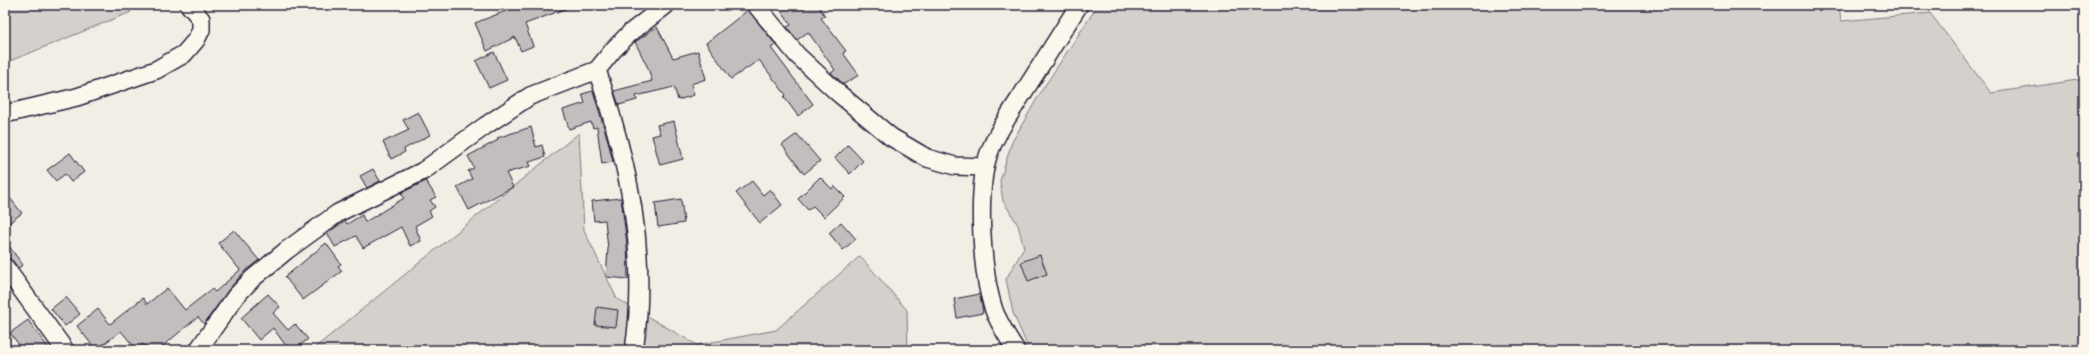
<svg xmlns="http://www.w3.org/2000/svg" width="2089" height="355" viewBox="0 0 2089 355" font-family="'Indie Flower',sans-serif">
  <rect width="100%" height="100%" fill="#f2eee5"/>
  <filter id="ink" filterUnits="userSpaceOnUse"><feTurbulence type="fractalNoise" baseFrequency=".025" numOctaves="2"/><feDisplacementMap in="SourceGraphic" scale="8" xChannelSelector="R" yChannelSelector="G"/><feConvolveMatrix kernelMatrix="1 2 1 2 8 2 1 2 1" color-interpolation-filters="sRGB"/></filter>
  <g filter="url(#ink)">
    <path fill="#d4d1cc" stroke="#7b7a84" d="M 5,5 L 125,5 L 131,12 L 5,63 Z
      M 1098,5 L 1839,5 L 1841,21 L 1930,13 L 1991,93 L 2084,79 L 2084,350 L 1029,350 L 1013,313 L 1006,279 L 1024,248 L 1018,225 L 1003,201 L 1000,181 L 1012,142 L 1042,90 Z
      M 579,133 L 584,230 L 617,299 L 697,345 L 776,330 L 860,256 L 907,310 L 908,350 L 312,350 Z"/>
    <path fill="#c2bebe" stroke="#22223b" d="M 521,5 L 573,6 L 525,24 L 533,46 L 521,51 L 515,37 L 487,51 L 475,23 Z
      M 777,5 L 818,5 L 825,16 L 821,18 L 846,51 L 843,53 L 859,75 L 844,84 L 831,73 L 835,70 L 808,32 L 797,40 L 787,27 L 791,25 Z
      M 748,10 L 776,45 L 771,48 L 813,104 L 798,116 L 784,97 L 786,95 L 759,60 L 731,79 L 706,43 Z
      M 657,27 L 673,58 L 698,51 L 706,79 L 691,84 L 694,95 L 678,100 L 674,87 L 636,96 L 637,100 L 619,105 L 614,91 L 652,81 L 648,68 L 635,42 Z
      M 494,52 L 507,80 L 489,88 L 476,61 Z
      M 593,91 L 608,141 L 613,162 L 602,164 L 597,127 L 593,128 L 591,122 L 569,129 L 563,110 L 585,103 L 582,94 Z
      M 418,112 L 430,135 L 404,149 L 405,152 L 391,159 L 383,142 L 409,130 L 403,120 Z
      M 674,121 L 683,159 L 660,165 L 652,136 L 660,134 L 657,125 Z
      M 531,127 L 536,147 L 542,145 L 545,157 L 529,162 L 531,166 L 506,173 L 513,187 L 469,210 L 457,187 L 472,179 L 468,171 L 474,168 L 468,156 L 498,140 L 497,138 Z
      M 797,134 L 820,161 L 804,174 L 782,145 Z
      M 848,145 L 863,161 L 850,174 L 835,158 Z
      M 70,153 L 84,172 L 71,182 L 65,174 L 56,181 L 47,170 Z
      M 373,169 L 380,181 L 367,188 L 360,176 Z
      M 820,177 L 832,189 L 834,186 L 845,197 L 824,217 L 813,206 L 808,210 L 798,199 Z
      M 426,181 L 436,197 L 430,200 L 435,207 L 429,211 L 432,216 L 415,226 L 421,241 L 410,246 L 401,227 L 363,248 L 356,236 L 335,247 L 327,233 L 345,221 L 347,224 L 362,215 L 365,222 L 404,198 L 401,193 Z
      M 752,181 L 763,195 L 770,189 L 782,205 L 760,223 L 736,193 Z
      M 5,192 L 22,213 L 5,226 Z
      M 621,198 L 627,244 L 628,279 L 606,277 L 608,249 L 605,220 L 594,221 L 592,201 Z
      M 681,199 L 684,223 L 658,227 L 655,203 Z
      M 841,222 L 856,239 L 843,250 L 829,233 Z
      M 234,230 L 259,260 L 245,271 L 229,289 L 204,324 L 198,317 L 158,350 L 147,350 L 143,344 L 136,349 L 121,331 L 96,350 L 77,326 L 98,309 L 110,324 L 143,298 L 147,304 L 167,288 L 185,310 L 212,289 L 215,292 L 240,270 L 218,243 Z
      M 5,241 L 23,265 L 18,268 L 13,261 L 5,257 Z
      M 326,243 L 341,264 L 338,266 L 342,271 L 303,300 L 285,277 Z
      M 1040,255 L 1047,274 L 1028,281 L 1021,262 Z
      M 268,294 L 280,307 L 273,313 L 288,330 L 295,324 L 308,339 L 294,350 L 289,350 L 273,328 L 259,340 L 241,318 Z
      M 980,294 L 983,313 L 957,318 L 954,299 Z
      M 66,297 L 80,314 L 65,326 L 51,309 Z
      M 597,307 L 618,310 L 616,327 L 595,325 Z
      M 28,320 L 50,350 L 23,350 L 10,333 Z"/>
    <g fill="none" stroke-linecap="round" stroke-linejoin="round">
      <defs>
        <path id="minor" d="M 756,5 L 797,55 L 837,92 L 891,137 L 927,158 L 955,166 L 984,167
          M 597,70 C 628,162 649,253 634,350
          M 5,114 L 77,97 L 156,70 L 184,54 L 196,40 L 201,30 L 201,19 L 189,5
          M 5,267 L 65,350
          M 198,350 L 236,296 L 252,279 L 287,250 L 338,213 L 423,171 L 485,126 L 530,96 L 597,70 L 614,49 L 630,33 L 666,5
          M 1016,350 C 1008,338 1001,326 995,313 C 981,276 975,184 991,148 C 1000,127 1013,109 1025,90 C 1043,62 1061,33 1079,5"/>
      </defs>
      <use href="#minor" stroke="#22223b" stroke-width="20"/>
      <use href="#minor" stroke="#fbf7ec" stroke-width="17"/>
    </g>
  </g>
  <rect width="2089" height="355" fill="none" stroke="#fbf7ec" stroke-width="20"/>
  <rect x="10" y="10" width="2069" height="335" fill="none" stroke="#22223b" stroke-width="1.5" filter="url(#ink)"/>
</svg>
